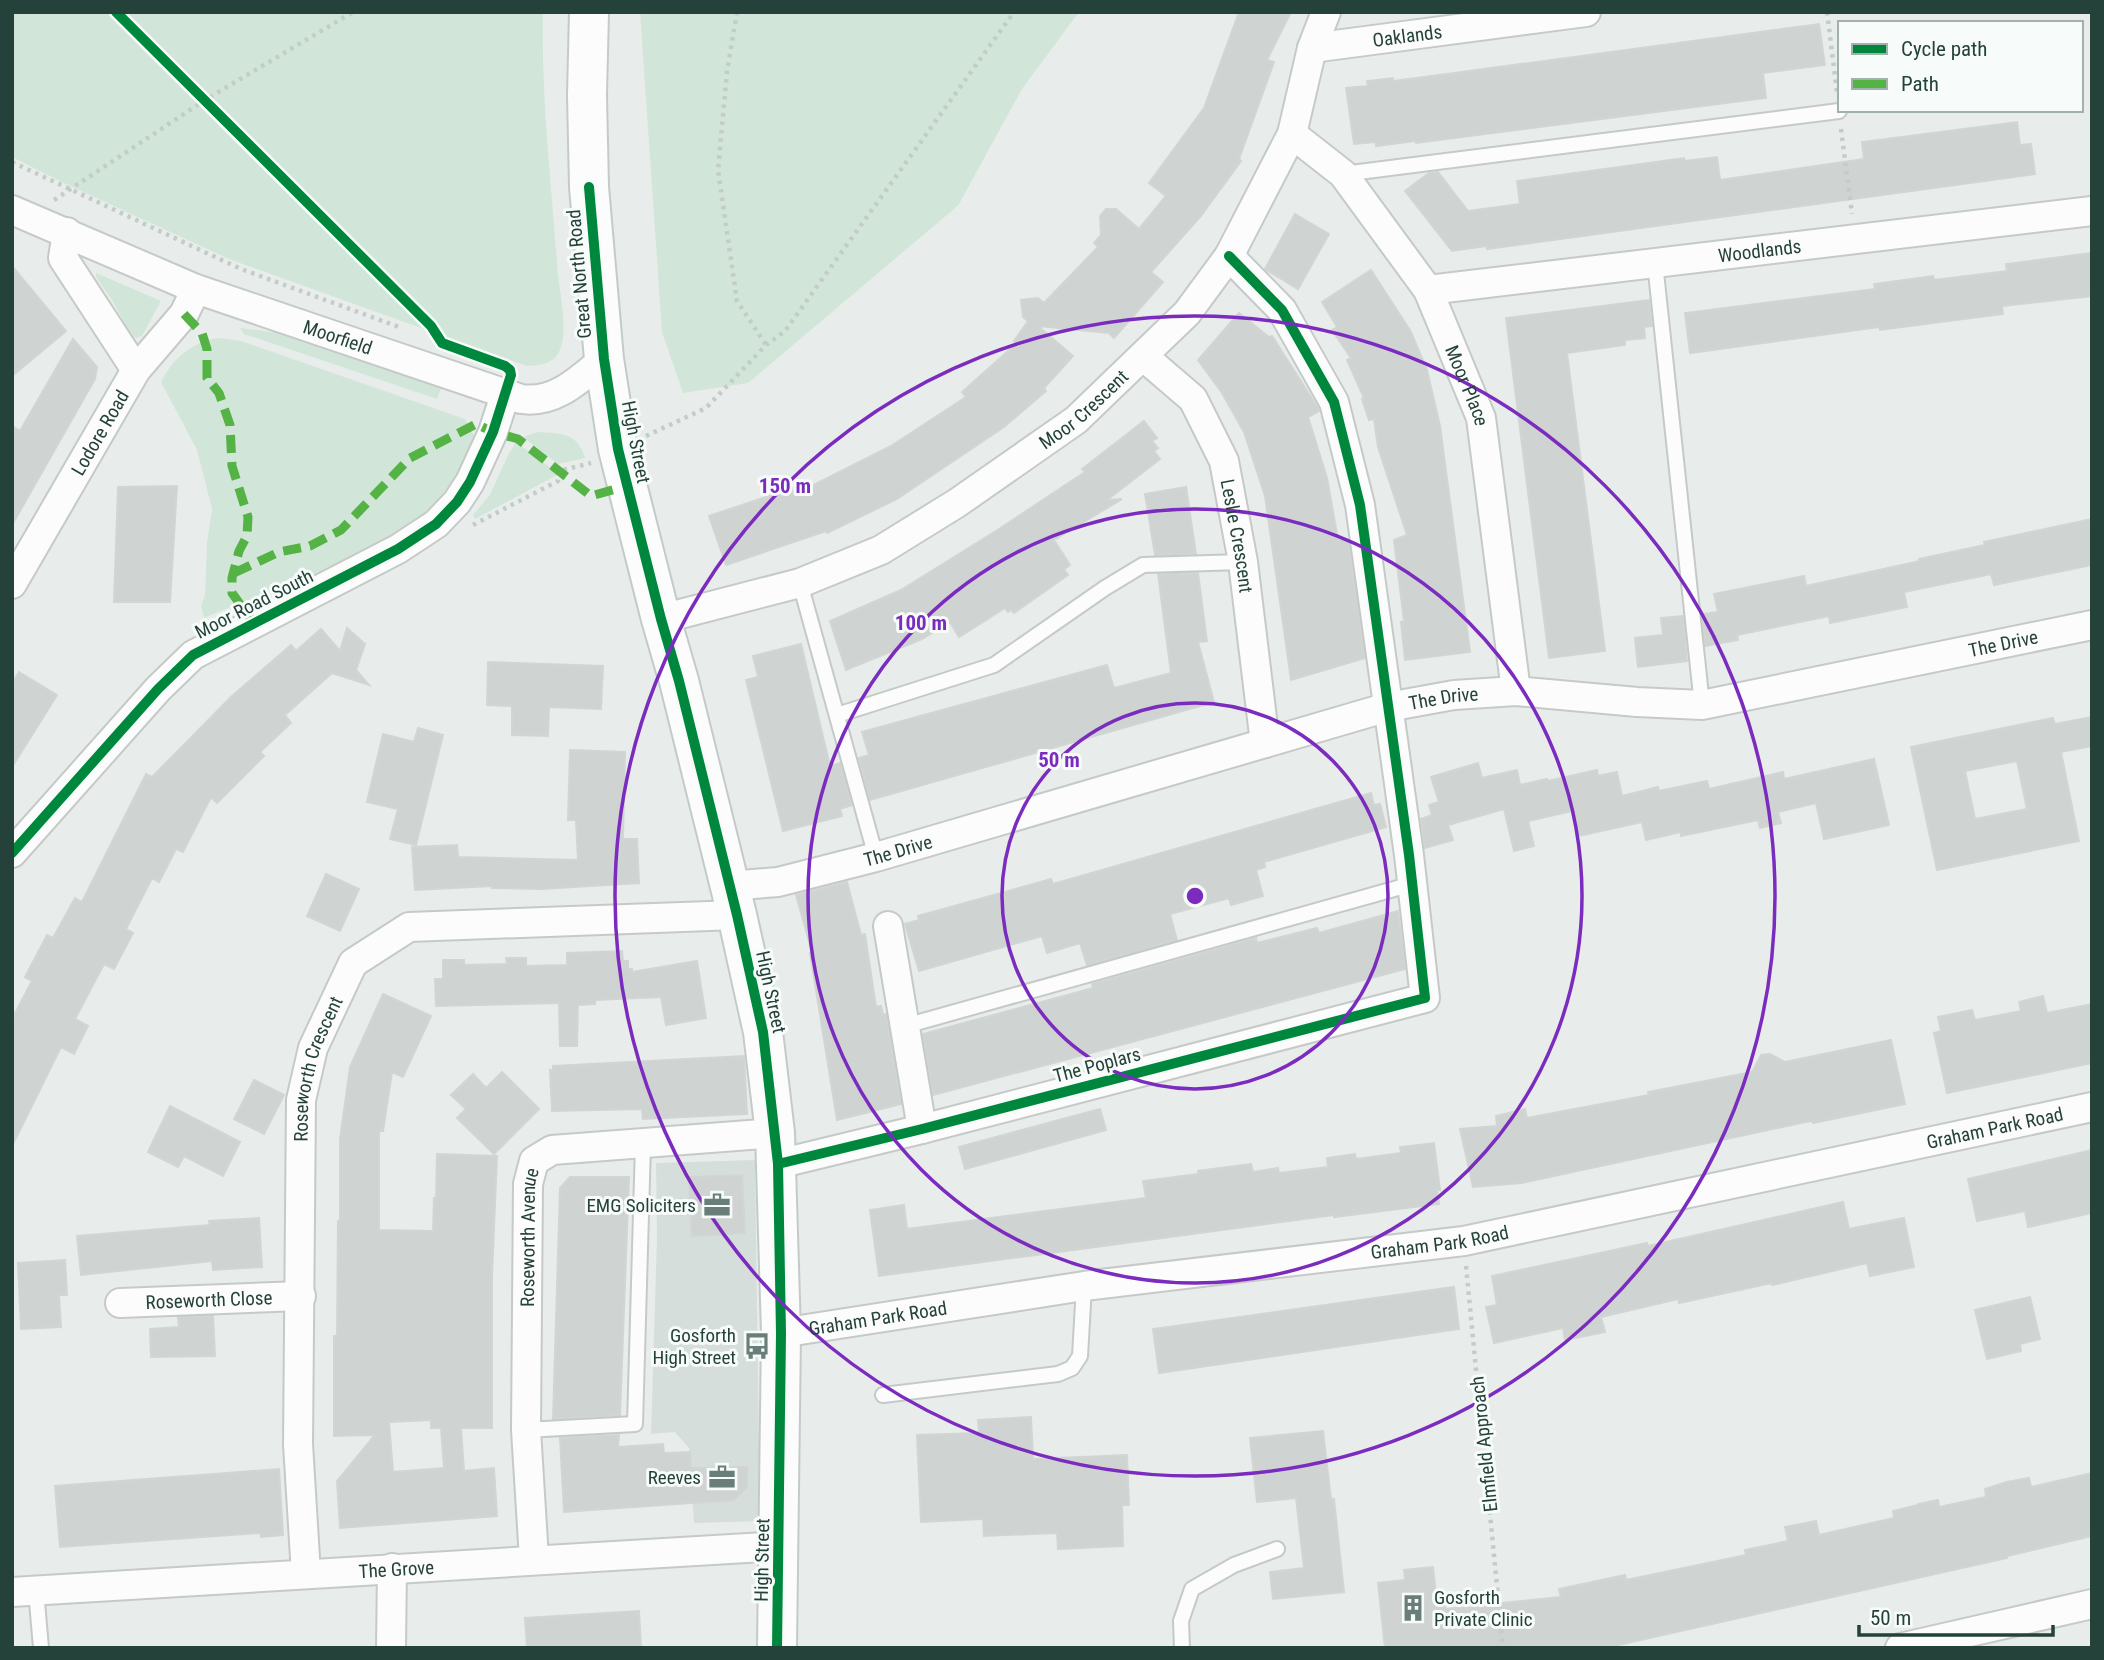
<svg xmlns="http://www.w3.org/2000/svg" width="2104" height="1660" viewBox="0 0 2104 1660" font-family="'Roboto Condensed',sans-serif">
  <rect width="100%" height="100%" fill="#e8edeb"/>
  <path fill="#d6dedb" d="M 755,1160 L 760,1521 L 694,1523 L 689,1448 L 675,1432 L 651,1434 L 657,1238 L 656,1163 Z"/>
  <path fill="#d1e6d8" d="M 12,12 L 543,12 C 541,96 551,179 557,263 C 558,287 570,331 559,352 C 552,365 539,365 527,366 L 229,259 L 66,184 L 12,157 Z
    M 640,12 L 1079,12 L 1022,89 L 959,204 L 954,209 L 748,383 L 683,393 L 662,332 Z
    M 96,273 L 161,301 L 142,336 L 136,338 L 131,335 L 112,300 L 96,277 Z
    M 240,328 L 290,334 L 442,386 L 437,399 L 244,334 Z
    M 219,338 L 241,341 L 465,419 L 475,437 C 457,537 286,583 204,618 L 201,606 L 205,595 L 207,542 L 212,509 L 197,450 L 161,382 C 172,359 193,341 219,338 Z
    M 538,432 C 561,433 578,433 585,458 L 558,464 L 523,437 Z
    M 516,442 L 559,474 L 475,519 L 473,515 L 490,495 L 508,455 Z"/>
  <path fill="#cfd4d2" stroke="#d1d6d4" stroke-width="2" fill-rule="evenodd" d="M 1239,12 L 1291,12 L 1267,60 L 1274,62 L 1239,159 L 1241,161 L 1200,217 L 1151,272 L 1163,282 L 1114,338 L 1109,333 L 1038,326 L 1073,356 L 1044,388 L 1046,391 L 1004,427 L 897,499 L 827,533 L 826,531 L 726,565 L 709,516 L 796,487 L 798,493 L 891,446 L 966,397 L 962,392 L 1017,343 L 1014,341 L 1028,321 L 1023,317 L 1021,300 L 1038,298 L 1044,303 L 1098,247 L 1094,243 L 1101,235 L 1100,216 L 1106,209 L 1116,209 L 1139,229 L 1166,196 L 1149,183 L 1204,108 Z
    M 1819,24 L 1825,65 L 1763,73 L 1766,98 L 1416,143 L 1415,141 L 1376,146 L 1376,142 L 1354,144 L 1346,88 L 1368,86 L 1367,81 L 1393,78 L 1393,81 L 1447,74 Z
    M 2017,122 L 2020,145 L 2031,144 L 2035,174 L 1487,249 L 1487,246 L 1452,251 L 1405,191 L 1429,173 L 1438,172 L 1468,211 L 1520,204 L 1517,181 L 1684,158 L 1685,161 L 1717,157 L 1720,180 L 1864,159 L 1862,142 Z
    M 1295,214 L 1329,234 L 1298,289 L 1265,269 Z
    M 2092,253 L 2092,296 L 2002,306 L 2003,314 L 1880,330 L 1879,327 L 1690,353 L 1685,313 L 1875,289 L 1874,284 L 1933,276 L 1934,280 L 2007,271 L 2006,264 Z
    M 12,266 L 66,331 L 12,376 Z
    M 1371,270 L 1411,332 L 1427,370 L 1440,426 L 1470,652 L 1405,660 L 1401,622 L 1404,621 L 1394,540 L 1407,535 L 1378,447 L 1374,419 L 1369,420 L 1362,399 L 1364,398 L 1347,360 L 1351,358 L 1332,330 L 1337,327 L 1322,302 Z
    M 1649,300 L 1652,326 L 1644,327 L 1645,338 L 1625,340 L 1625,345 L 1567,353 L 1605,651 L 1549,658 L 1506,318 Z
    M 1239,313 L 1269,337 L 1272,336 L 1318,408 L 1319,411 L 1308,417 L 1327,478 L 1338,540 L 1348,539 L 1365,658 L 1291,680 L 1265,496 L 1244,432 L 1222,393 L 1198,360 Z
    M 73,339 L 97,367 L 95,379 L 12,525 L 12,426 L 20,431 Z
    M 1144,421 L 1157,438 L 1152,441 L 1158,448 L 1154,451 L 1160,459 L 1107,500 L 1122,499 L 1054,540 L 1070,565 L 1064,569 L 1068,575 L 1014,613 L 1011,610 L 1008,612 L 1005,608 L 959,637 L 950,622 L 922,639 L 846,670 L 830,621 L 901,590 L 999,529 L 1085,472 L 1082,469 Z
    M 177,486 L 170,602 L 114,602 L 118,487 Z
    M 1186,487 L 1196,554 L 1155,555 L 1145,494 Z
    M 2092,519 L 2092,565 L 1994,585 L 1991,574 L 1904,592 L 1907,607 L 1830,623 L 1829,616 L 1737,635 L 1738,640 L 1705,646 L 1702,614 L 1718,612 L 1714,594 L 1804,576 L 1806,586 L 1920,561 L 1919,559 L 1985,545 L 1984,542 Z
    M 1198,573 L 1207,641 L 1198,642 L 1214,702 L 870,800 L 859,758 L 869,755 L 862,732 L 1107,665 L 1114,688 L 1171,673 L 1158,574 Z
    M 1683,616 L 1687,661 L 1638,667 L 1635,638 L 1663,635 L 1661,618 Z
    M 347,628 L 365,644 L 356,670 L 369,685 L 332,673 L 285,715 L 291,723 L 260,752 L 264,756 L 217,803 L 211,797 L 183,852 L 176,849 L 159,882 L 152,878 L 126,929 L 133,933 L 114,969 L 104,964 L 75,1019 L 88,1026 L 74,1054 L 61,1047 L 12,1146 L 12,1019 L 32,981 L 25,977 L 47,935 L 53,938 L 75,898 L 82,902 L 146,774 L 152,777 L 232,696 L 291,645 L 296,651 L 321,629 L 340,651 Z
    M 801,644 L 830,766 L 840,763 L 852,805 L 840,809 L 842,816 L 783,831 L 746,680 L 758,677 L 753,656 Z
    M 488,662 L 603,666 L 601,709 L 549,707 L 548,736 L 512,735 L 512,706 L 487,705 Z
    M 19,672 L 57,695 L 12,767 L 12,683 Z
    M 2092,717 L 2092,746 L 2061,752 L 2079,841 L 1937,870 L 1911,747 L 2053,718 L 2055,724 ZM 2017,761 L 2027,809 L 1975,819 L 1965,771 Z
    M 418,728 L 443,735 L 416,845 L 390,839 L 398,809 L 367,802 L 383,734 L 414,742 Z
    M 570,750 L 625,752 L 623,839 L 637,839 L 639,883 L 541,889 L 492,888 L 492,886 L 415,890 L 412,847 L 457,845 L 458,857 L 578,860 L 576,820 L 568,820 Z
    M 1874,759 L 1889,825 L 1824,839 L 1816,803 L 1778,812 L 1781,823 L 1760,828 L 1758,820 L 1681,836 L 1681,832 L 1646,840 L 1642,822 L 1578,836 L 1572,811 L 1528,821 L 1534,846 L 1514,851 L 1504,809 L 1448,825 L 1453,840 L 1425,848 L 1421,819 L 1432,815 L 1429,805 L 1439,802 L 1431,777 L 1478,763 L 1482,778 L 1517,770 L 1520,785 L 1547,779 L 1548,781 L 1597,770 L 1598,776 L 1617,772 L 1622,796 L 1658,787 L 1659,791 L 1707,781 L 1709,789 L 1783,772 L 1784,779 Z
    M 1371,793 L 1374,805 L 1380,804 L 1386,827 L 1264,862 L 1265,867 L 1256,870 L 1263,896 L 1231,905 L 1229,898 L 1170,914 L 1177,940 L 1087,965 L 1080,943 L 1047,953 L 1042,936 L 919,971 L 905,924 L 919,920 L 918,916 L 1051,879 L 1053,884 Z
    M 326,874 L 359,889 L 340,931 L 307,916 Z
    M 847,882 L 861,935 L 865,934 L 876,1007 L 881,1006 L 883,1015 L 886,1014 L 901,1104 L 837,1120 L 810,953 L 812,952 L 796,895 Z
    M 1398,911 L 1405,969 L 933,1095 L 923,1034 L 1060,997 L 1093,988 L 1092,984 L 1256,938 L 1257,943 L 1317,928 L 1319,933 Z
    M 622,951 L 623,961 L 628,961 L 628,969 L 632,969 L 632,972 L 697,961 L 706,1018 L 666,1025 L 661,997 L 595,1000 L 595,1004 L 578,1005 L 577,1046 L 560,1046 L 559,1003 L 436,1006 L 435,979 L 443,979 L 443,960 L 464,960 L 464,965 L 507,964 L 506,958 L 526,958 L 526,966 L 567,965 L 567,953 Z
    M 383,994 L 431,1016 L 403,1077 L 392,1072 L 383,1131 L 379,1131 L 379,1230 L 433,1231 L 434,1198 L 436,1198 L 437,1154 L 497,1156 L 492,1276 L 492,1428 L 461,1428 L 464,1471 L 494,1468 L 497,1516 L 340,1528 L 337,1481 L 375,1435 L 334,1436 L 334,1336 L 337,1336 L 338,1221 L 340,1221 L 340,1139 L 350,1067 ZM 431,1420 L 431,1428 L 441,1428 L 444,1468 L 393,1472 L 389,1422 Z
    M 2043,996 L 2047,1013 L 2092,1004 L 2092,1063 L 1947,1093 L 1934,1033 L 1941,1031 L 1938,1017 L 1972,1010 L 1975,1020 L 2021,1011 L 2019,1002 Z
    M 1891,1040 L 1905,1104 L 1813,1123 L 1812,1121 L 1801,1123 L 1522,1183 L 1473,1187 L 1460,1129 L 1497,1126 L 1496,1116 L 1525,1109 L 1527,1118 L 1649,1095 L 1648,1092 L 1752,1072 L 1761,1055 L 1770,1054 L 1785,1062 Z
    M 744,1056 L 747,1114 L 643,1119 L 642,1109 L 552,1111 L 550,1070 L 553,1071 L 553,1066 Z
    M 502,1072 L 539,1109 L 494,1154 L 457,1118 L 466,1109 L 451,1095 L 473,1074 L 486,1088 Z
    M 254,1080 L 284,1095 L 264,1134 L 234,1119 Z
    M 170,1106 L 240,1142 L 223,1176 L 184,1156 L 178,1167 L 148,1152 Z
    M 1100,1109 L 1106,1130 L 965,1169 L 959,1147 Z
    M 1434,1143 L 1440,1190 L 1437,1190 L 1439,1204 L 1334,1217 L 1334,1215 L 879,1276 L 870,1210 L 904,1205 L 907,1229 L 1146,1198 L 1143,1181 L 1198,1174 L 1198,1171 L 1251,1164 L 1253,1172 L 1278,1168 L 1279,1173 L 1328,1167 L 1327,1158 L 1355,1154 L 1356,1159 L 1401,1153 L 1400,1147 Z
    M 2092,1150 L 2092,1213 L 2028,1227 L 2025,1211 L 1977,1221 L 1968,1179 Z
    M 742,1175 L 745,1233 L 692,1236 L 689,1177 Z
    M 570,1177 L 629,1177 L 620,1415 L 553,1419 L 560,1188 Z
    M 1843,1202 L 1849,1229 L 1904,1218 L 1914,1267 L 1870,1276 L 1867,1263 L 1772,1285 L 1772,1283 L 1679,1303 L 1678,1299 L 1601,1317 L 1605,1332 L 1565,1340 L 1563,1328 L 1494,1343 L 1486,1307 L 1497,1305 L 1492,1276 L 1647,1243 L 1648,1246 Z
    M 259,1218 L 262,1267 L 213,1270 L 212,1261 L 81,1275 L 77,1236 L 210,1225 L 209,1221 Z
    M 65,1260 L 67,1295 L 59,1295 L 61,1327 L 21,1329 L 18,1263 Z
    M 1454,1287 L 1459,1329 L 1159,1373 L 1153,1329 Z
    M 2030,1297 L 2040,1339 L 2020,1344 L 2021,1351 L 1987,1359 L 1975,1310 Z
    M 213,1316 L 215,1356 L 151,1357 L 150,1329 L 179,1327 L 178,1317 Z
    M 1031,1417 L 1033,1459 L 1127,1455 L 1129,1505 L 1122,1505 L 1123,1546 L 1058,1549 L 1057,1533 L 984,1536 L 983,1519 L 921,1522 L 917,1435 L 979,1433 L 978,1420 Z
    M 1323,1431 L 1331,1499 L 1334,1499 L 1344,1592 L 1273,1599 L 1270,1572 L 1304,1568 L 1296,1498 L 1257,1502 L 1250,1438 Z
    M 619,1435 L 618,1447 L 663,1444 L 664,1453 L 690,1452 L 691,1468 L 747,1467 L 747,1487 L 734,1500 L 564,1512 L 560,1438 Z
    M 279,1469 L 283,1535 L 261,1537 L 261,1533 L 60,1547 L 55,1486 Z
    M 2092,1473 L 2092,1536 L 2007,1556 L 2007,1558 L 1605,1648 L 1385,1648 L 1378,1583 L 1405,1580 L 1404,1570 L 1433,1567 L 1437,1603 L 1445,1603 L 1445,1609 L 1561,1597 L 1559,1589 L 1625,1575 L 1626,1580 L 1746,1555 L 1745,1550 L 1788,1541 L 1785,1527 L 1816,1521 L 1819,1535 L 1894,1518 L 1893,1511 L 1918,1505 L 1918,1504 L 1938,1500 L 1939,1507 L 1986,1497 L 1985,1489 L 2007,1482 L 2029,1478 L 2031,1487 Z
    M 639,1611 L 641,1648 L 527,1648 L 525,1618 Z"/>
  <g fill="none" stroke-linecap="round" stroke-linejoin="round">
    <defs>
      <path id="lane" d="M 1343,174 L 1839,111
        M 1655,263 L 1702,705
        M 800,583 L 876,857
        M 837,715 L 994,665 L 1105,588 L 1143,565 L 1243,562
        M 905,1026 L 1412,884
        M 883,1395 L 1058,1374 L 1072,1368 L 1080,1356 L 1084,1286
        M 526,1430 L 635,1424 L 643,1144
        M 36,1590 L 41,1648
        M 1182,1648 L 1181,1621 L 1192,1589 L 1234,1565 L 1277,1549"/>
      <g id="street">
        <path id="s1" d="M 1312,48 L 1586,12"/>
        <path id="s2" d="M 1292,134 L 1343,174 L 1428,290 L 1481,418 L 1516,691"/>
        <path id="s3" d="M 12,210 L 196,289 L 521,399 C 555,404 580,379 604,359"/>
        <path d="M 67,232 L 63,258 L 136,370"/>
        <path id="s4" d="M 1428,290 L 2092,211"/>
        <path id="s5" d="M 1144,357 L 1193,399 L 1224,461 L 1243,562 L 1265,743"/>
        <path id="s6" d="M 12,584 L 136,370 L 184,314 L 196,289"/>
        <path id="s7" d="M 661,619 L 800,583 L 881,550 L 957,503 L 1076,420 L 1187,313 L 1229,256 L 1292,134 L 1312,48 L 1326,12"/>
        <path d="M 12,853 L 158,689 L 193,655 L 398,549 L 436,524 L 457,502 L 470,482 L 493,432 L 505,395"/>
        <path id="s8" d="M 729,886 L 778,882 L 876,857 L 1388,707 L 1454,695 L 1516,691 L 1637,702 L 1702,705 L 2092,625"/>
        <path d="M 888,926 L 922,1129"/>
        <path d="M 778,1164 L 922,1129 L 1425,998 L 1409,855 L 1360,505 L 1334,402 L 1282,310 L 1229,256"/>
        <path id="s9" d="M 120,1303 L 301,1296"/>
        <path id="s10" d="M 781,1333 L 1084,1286 L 1464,1241 L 2092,1107"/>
        <path id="s11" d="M 534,1559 L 526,1430 L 528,1184 L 534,1161 L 552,1150 L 775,1133"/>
        <path id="s12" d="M 306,1574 L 298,1444 L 301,1100 L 313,1048 L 353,963 L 409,927 L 737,915"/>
        <path id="s13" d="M 12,1592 L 780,1546"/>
        <path d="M 391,1648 L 392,1568"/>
        <path d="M 1900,1648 L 2092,1604"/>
      </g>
      <path id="secondary" d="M 589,12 L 587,95 L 589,187 L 604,359 L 618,449 L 661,619 L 679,681 L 737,915 L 763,1032 L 775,1133 L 781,1333 L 777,1648"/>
    </defs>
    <use href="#lane" stroke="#c5cac8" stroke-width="18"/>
    <use href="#street" stroke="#c5cac8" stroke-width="32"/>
    <use href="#secondary" stroke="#c3cbc8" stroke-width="42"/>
    <path stroke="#c3ccca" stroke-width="4.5" stroke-dasharray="3.5 5" stroke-linecap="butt" d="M 737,12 L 727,72 L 718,170 L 737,301 L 766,345
      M 1827,12 L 1837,92
      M 1841,129 L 1852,214
      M 12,162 L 241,269 L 399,327
      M 54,200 L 205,100 L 353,12
      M 646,436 L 706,408 L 766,345 L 785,331 L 1014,12
      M 473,525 L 558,481 L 559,471 L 591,463
      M 1466,1266 L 1503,1648"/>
    <use href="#lane" stroke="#fcfcfc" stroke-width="14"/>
    <use href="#street" stroke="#fcfcfc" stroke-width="28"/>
    <use href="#secondary" stroke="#fcfcfc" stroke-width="38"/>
    <path stroke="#55b346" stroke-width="9" stroke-dasharray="18 9" stroke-linecap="butt" d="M 184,314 L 202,333 L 207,349 L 207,378 L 219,393 L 230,425 L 232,466 L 248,517 L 247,536 L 239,551 L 232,578 L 232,593 L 253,622
      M 234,573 L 279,552 L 310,546 L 341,530 L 410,458 L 476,424 L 493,432 L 518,439 L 591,496 L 626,486"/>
    <defs>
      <path id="cycleway" d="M 589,187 L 604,359 L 618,449 L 661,619 L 679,681 L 737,915 L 763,1032 L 778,1164 L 781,1333 L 777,1648
        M 12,853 L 158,689 L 193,655 L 398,549 L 436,524 L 457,502 L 470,482 L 493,432 L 511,375 L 510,370 L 505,366 L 442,343 L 431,326 L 116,12
        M 778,1164 L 922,1129 L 1425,998 L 1409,855 L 1360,505 L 1334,402 L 1282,310 L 1229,256"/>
    </defs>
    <use href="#cycleway" stroke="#f7fbf9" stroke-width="15"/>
    <use href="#cycleway" stroke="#00873e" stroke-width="10"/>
  </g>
  <g fill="none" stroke="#7b2cbf" stroke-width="3.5">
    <circle cx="1195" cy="896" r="193"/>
    <circle cx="1195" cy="896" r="387"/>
    <circle cx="1195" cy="896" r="580"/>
  </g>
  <defs>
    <symbol id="office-bare" viewBox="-9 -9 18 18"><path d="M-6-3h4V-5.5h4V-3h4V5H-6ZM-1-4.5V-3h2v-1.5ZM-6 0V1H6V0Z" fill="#697e78" stroke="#f7fbf9" stroke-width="2.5" paint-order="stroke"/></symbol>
    <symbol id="bus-bare" viewBox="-9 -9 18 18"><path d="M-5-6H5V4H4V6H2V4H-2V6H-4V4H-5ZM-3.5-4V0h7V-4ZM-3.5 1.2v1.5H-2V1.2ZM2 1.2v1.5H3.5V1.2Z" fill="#697e78" stroke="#f7fbf9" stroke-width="2.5" paint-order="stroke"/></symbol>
    <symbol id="building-bare" viewBox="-9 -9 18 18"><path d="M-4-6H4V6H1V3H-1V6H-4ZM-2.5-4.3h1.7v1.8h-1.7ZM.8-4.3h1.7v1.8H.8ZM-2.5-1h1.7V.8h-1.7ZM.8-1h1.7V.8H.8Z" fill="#697e78" stroke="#f7fbf9" stroke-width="2.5" paint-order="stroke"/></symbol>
  </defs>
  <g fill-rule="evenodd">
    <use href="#office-bare" x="698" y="1186" width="38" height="38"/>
    <use href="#bus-bare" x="738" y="1327" width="38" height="38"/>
    <use href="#office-bare" x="703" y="1458" width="38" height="38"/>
    <use href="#building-bare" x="1394" y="1589" width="38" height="38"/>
  </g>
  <g text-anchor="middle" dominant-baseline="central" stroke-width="6" stroke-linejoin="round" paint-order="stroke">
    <g font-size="19" fill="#24423a" stroke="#f7fbf9">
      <text stroke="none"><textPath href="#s1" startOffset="96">Oaklands</textPath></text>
      <text stroke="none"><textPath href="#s4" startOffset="334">Woodlands</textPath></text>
      <text transform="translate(579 274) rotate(-95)">Great North Road</text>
      <text stroke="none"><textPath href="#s3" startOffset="350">Moorfield</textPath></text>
      <text stroke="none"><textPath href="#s2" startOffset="312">Moor Place</textPath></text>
      <text stroke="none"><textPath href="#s7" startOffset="478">Moor Crescent</textPath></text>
      <text stroke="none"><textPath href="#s6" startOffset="175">Lodore Road</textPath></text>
      <text transform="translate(636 442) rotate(79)">High Street</text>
      <text stroke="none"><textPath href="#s5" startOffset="210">Leslie Crescent</textPath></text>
      <text transform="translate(254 604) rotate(-27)">Moor Road South</text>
      <text stroke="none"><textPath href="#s8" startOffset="1307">The Drive</textPath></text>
      <text stroke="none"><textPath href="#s8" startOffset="740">The Drive</textPath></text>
      <text stroke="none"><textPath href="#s8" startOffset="173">The Drive</textPath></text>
      <text transform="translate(771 992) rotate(78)">High Street</text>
      <text transform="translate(1097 1065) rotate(-15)">The Poplars</text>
      <text stroke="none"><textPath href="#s12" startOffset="508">Roseworth Crescent</textPath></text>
      <text stroke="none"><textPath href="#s10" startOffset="1232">Graham Park Road</textPath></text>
      <text stroke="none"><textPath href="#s11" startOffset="322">Roseworth Avenue</textPath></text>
      <text stroke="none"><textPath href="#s10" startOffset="665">Graham Park Road</textPath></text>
      <text stroke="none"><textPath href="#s9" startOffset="89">Roseworth Close</textPath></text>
      <text stroke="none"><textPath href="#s10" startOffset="98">Graham Park Road</textPath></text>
      <text transform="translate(1484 1444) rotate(-96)">Elmfield Approach</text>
      <text transform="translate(762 1560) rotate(-89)">High Street</text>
      <text stroke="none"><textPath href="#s13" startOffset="385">The Grove</textPath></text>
    </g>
    <g font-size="19" fill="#24423a" stroke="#f7fbf9" text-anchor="end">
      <text x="696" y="1205">EMG Soliciters</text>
      <text x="736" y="1335">Gosforth<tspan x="736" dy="22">High Street</tspan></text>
      <text x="701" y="1477">Reeves</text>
      <text x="1434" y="1597" text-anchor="start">Gosforth<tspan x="1434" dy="22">Private Clinic</tspan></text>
    </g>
  </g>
  <circle cx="1195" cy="896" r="10" fill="#7b2cbf" stroke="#f7fbf9" stroke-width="3.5"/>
  <g font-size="21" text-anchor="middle" font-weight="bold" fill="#7b2cbf" stroke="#f7fbf9" stroke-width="6" stroke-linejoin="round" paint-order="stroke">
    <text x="785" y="493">150 m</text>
    <text x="921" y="630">100 m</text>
    <text x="1059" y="767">50 m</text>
  </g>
  <rect width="2104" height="1660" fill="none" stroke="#24423a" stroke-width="28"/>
  <rect x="1838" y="21" width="245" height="91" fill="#f7fbf9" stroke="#a3b1ad" stroke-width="2"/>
  <rect x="1852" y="44" width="35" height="10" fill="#00873e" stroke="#a3b1ad" stroke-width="2"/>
  <text x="1901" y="56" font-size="21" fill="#24423a">Cycle path</text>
  <rect x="1852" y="79" width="35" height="10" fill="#55b346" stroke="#a3b1ad" stroke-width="2"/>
  <text x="1901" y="91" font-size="21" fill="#24423a">Path</text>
  <path d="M1859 1625v10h194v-10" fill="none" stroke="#24423a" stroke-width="3.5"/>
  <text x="1870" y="1625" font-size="21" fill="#24423a" stroke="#f7fbf9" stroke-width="5" paint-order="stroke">50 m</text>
</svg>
